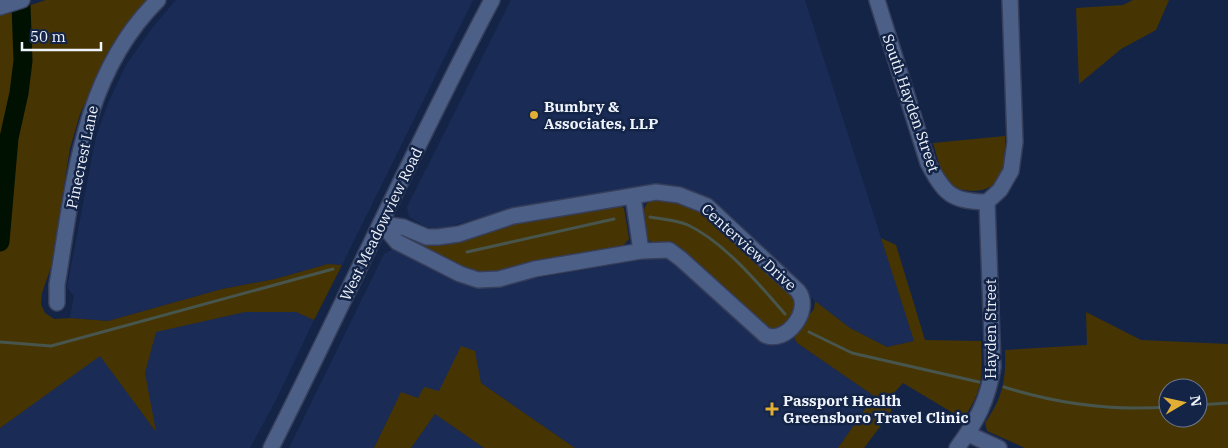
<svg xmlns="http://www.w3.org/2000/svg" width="1228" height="448" viewBox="0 0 1228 448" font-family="'IBM Plex Serif',serif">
  <rect width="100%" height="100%" fill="#142447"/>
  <path fill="#1a2c56" d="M 176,0 L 473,0 L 342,265 L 328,264 L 275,279 L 222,289 L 108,321 L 70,318 L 74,296 L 67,287 L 96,137 L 108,103 L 126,65 L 153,27 Z
    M 511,0 L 805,0 L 914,341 L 887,347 L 850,328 L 815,301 L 717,205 L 699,194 L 675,186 L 657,185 L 529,205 L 439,229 L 426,227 L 409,217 L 407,207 Z
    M 393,249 L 505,284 L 656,257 L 673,260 L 762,343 L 773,346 L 793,335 L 797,343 L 874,396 L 838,448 L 575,448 L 481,383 L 475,351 L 439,391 L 418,398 L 401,393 L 374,448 L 289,448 L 384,254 Z
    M 245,312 L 296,312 L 314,320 L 276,400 L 250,448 L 0,448 L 0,428 L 100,355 L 155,431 L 145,373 L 155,332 Z
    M 435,414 L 484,448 L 411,448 Z"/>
  <path fill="#473403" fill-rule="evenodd" d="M 46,0 L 148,0 L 132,17 L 111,47 L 80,114 L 70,148 L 51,267 L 42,293 L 41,304 L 45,313 L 54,319 L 70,318 L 108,321 L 222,289 L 275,279 L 328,264 L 342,265 L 314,320 L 296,312 L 245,312 L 156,332 L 145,373 L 156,432 L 100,356 L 0,428 L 0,15 Z
    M 1133,0 L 1169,0 L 1156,30 L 1121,49 L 1079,84 L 1076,8 L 1123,5 Z
    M 1005,136 C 1005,161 1006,192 971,191 C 963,190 956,189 950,183 C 940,173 937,156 933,143 Z
    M 654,198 C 675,200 694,205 712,218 L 788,290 L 796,302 C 792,318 787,326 771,330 L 657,244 L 648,240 C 643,227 638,205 654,198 Z
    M 616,205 L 624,208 L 629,239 L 620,249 L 489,275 L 467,271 L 401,236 L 426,245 L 445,245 L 471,239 L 500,226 Z
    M 881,238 L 896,245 L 925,340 L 981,341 C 982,376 984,389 963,419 L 903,383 L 892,395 L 891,412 L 864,448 L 838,448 L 874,396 L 797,343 L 793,335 L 814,309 L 815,301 L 850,328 L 887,347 L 914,341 Z
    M 1086,312 L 1141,340 L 1228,344 L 1228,448 L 1025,448 L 987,431 L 985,423 C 1003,397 1006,381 1005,350 L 1087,345 ZM 1168,388 L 1198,388 L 1198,418 L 1168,418 Z
    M 461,346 L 475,351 L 481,383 L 575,448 L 484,448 L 435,414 L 411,448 L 374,448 L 401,392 L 418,398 L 424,387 L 439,391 Z"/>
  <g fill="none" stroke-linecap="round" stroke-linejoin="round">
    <path stroke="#47554c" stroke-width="3" d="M 650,217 C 661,219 677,220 688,225 C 724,242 759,284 785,314
      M 467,252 L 614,219
      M 809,332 L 852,353 L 979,382
      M 0,342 L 51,346 L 333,269
      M 1004,387 C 1058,404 1112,411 1168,407
      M 1198,405 L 1228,403"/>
    <path stroke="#001101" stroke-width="19" d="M 0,242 L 9,138 L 19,93 L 23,61 L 21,5"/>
    <defs>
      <path id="minor" d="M 877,0 L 928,163 C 944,193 951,202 987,202
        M 0,7 L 22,0
        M 656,192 L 679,195 L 707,206 L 798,291 C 813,310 786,345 765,335 L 681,259 L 669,250 L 641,251 L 535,269 L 499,279 L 478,280 L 460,274 L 397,242 L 382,224 L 403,227 L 427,237 L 438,237 L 459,234 L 513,216 Z
        M 633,196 L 641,251
        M 987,202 L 1000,190 L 1011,171 L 1015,142 L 1010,0
        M 57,303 L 57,285 C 74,184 81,76 158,0
        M 968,434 L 999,448
        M 271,448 C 346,300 414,147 492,0
        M 957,448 C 977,421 988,400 993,367 L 987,202"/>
    </defs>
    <use href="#minor" stroke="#363e5a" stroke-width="18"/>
    <use href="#minor" stroke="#4c5f87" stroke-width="15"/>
  </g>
  <g fill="#e2af34" stroke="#142447" stroke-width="2">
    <circle cx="534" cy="115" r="5"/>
    <path d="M769.5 401.5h5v5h5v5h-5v5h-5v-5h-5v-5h5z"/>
  </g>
  <g text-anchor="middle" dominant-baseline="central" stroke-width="5" stroke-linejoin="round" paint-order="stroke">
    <g font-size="15" fill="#eef3fc" stroke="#142447">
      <text transform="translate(911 103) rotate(71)">South Hayden Street</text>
      <text transform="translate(82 157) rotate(-78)">Pinecrest Lane</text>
      <text transform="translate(381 224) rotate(-64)">West Meadowview Road</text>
      <text transform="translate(749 247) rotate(42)">Centerview Drive</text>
      <text transform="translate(990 329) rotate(-90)">Hayden Street</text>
    </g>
    <g font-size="15" font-weight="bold" fill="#eef3fc" stroke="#142447" text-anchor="start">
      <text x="544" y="106">Bumbry &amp;<tspan x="544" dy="17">Associates, LLP</tspan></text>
      <text x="783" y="400">Passport Health<tspan x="783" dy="17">Greensboro Travel Clinic</tspan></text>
    </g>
  </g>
  <g transform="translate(1183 403) rotate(81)"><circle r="24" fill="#142447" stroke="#6b778f"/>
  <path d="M0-4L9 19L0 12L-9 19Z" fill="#e2af34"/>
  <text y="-8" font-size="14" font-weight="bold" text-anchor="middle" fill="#eef3fc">N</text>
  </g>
  <path d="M22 42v8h79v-8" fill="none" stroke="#eef3fc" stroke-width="2.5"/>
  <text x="30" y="42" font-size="15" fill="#eef3fc" stroke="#142447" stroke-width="4" paint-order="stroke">50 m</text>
</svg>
